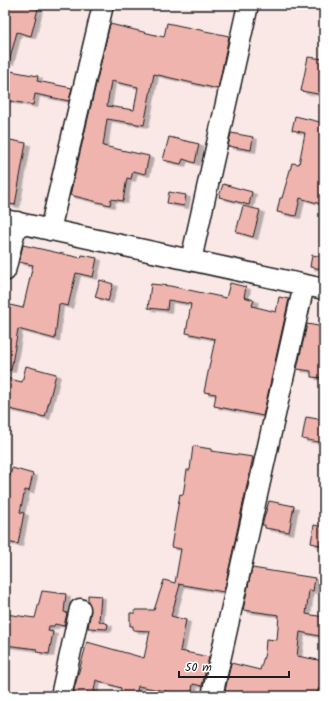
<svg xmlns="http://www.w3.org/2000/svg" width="329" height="701" viewBox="0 0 329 701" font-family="Kalam,sans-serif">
  <defs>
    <filter id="shadow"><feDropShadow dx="4.5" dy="2.5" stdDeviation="0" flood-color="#0004"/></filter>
  </defs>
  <rect width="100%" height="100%" fill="#fae8e7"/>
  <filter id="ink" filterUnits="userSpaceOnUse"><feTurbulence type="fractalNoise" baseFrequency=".025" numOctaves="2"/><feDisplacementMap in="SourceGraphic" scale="8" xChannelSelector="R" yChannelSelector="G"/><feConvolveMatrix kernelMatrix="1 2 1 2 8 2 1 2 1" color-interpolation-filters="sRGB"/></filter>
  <g filter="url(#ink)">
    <path fill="#f0b4af" stroke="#1c1c1c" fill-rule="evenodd" filter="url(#shadow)" d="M 5,5 L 39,5 L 31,36 L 17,32 L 9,62 L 5,61 Z
      M 167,23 L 229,36 L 218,89 L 154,74 L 144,125 L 107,119 L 103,146 L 149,156 L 145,174 L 133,171 L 131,179 L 127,178 L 123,201 L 111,199 L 110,205 L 70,195 L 110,24 L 164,37 ZM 111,81 L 138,87 L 134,110 L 107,106 Z
      M 308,57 L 324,59 L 324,95 L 301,91 Z
      M 5,70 L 38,76 L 37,81 L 72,88 L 69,101 L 35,94 L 33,105 L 5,100 Z
      M 295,116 L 324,123 L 324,205 L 300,198 L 296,216 L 277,212 L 280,198 L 282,198 L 292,163 L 299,164 L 305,133 L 292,130 Z
      M 231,133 L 253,137 L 251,150 L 228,146 Z
      M 169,137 L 199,144 L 195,163 L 183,159 L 181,164 L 163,160 Z
      M 5,139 L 26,143 L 15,205 L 5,203 Z
      M 223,184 L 252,192 L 249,205 L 219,197 Z
      M 169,192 L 186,195 L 184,206 L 167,203 Z
      M 243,206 L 260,210 L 253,237 L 236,232 Z
      M 23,245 L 81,258 L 82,255 L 97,258 L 93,277 L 76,273 L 68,306 L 59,304 L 55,339 L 18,329 L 11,370 L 5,369 L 5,324 L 10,305 L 23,308 L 33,265 L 19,262 Z
      M 312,255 L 324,257 L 324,269 L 310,267 Z
      M 100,280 L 113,284 L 108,301 L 95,297 Z
      M 230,283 L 246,287 L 244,297 L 254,300 L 252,306 L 276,312 L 279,297 L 289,299 L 263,416 L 214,406 L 216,394 L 204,392 L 215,339 L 186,333 L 191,304 L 168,300 L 167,310 L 148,308 L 151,284 L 170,286 L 226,298 Z
      M 307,324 L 324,327 L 324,378 L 311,377 L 311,371 L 297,369 Z
      M 26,366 L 56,374 L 45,417 L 5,408 L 5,378 L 22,382 Z
      M 306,417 L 324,420 L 324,443 L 302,439 Z
      M 193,446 L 211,449 L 211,451 L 253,457 L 224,592 L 178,584 L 180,585 L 171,616 L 186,620 L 180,651 L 209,657 L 202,686 L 193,684 L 191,696 L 138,686 L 136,696 L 120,696 L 121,688 L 96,680 L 93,696 L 73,693 L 87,642 L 144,658 L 150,631 L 133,630 L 133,626 L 130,626 L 130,613 L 135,613 L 135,610 L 154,610 L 164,580 L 175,583 L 181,549 L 171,547 L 180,494 L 183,495 L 187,470 L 190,470 Z
      M 12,468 L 33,474 L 29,491 L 25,490 L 20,512 L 24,513 L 18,544 L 5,542 L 5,520 L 9,506 L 5,505 L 5,475 L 10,476 Z
      M 269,501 L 294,506 L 289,532 L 265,528 L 265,525 L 262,525 Z
      M 314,525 L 324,527 L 324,546 L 311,543 Z
      M 252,568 L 315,578 L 313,591 L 309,590 L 306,614 L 324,617 L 324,637 L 300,632 L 297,656 L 324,661 L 324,689 L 319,688 L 316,696 L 224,696 L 231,663 L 260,670 L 265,653 L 266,639 L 277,640 L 279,615 L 243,610 Z
      M 42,591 L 66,594 L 64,612 L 67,613 L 64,626 L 55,624 L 54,626 L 49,626 L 48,631 L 53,632 L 49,654 L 36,652 L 37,649 L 5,645 L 5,614 L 35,618 Z
      M 88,595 L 101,596 L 99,621 L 108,624 L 107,629 L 88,628 L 91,611 L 88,601 Z"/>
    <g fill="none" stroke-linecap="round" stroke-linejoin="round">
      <defs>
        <path id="minor" d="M 5,220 L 324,289
          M 50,230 L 103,5
          M 191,260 L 248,5
          M 5,271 L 17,222
          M 61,696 L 80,609
          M 212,696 L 304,285"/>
      </defs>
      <use href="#minor" stroke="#1c1c1c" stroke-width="23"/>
      <use href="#minor" stroke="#fff" stroke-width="20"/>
    </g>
  </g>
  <rect width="329" height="701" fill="none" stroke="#fff" stroke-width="20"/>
  <rect x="10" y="10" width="309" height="681" fill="none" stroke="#1c1c1c" stroke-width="1.5" filter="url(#ink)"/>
  <path d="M179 671v6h110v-6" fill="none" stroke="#1c1c1c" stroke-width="2"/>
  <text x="185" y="671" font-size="12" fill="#1c1c1c" stroke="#ffffff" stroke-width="3" paint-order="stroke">50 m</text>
</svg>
